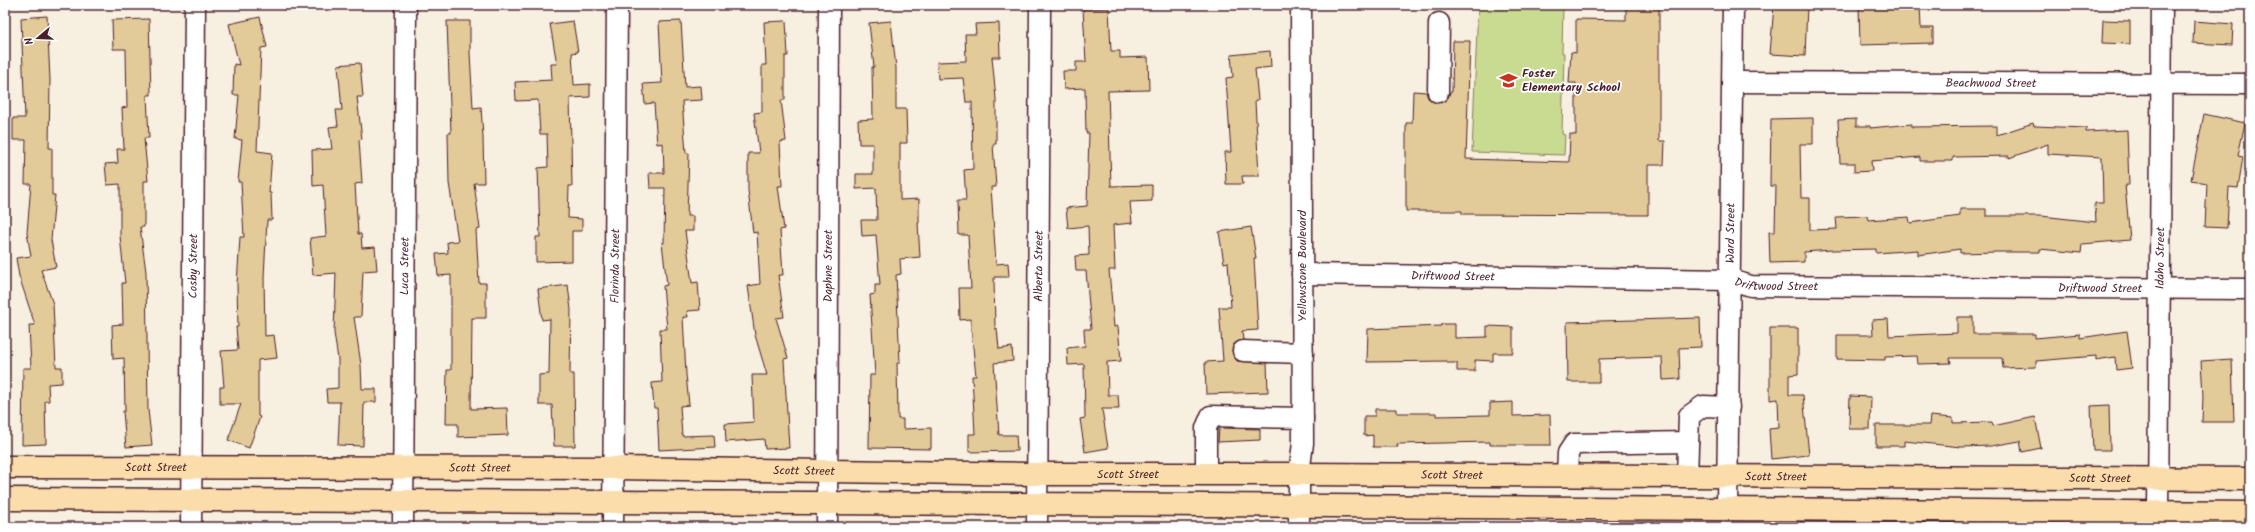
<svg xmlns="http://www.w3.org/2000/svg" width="2255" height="532" viewBox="0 0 2255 532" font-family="Kalam,sans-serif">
  <defs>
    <pattern id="park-crowns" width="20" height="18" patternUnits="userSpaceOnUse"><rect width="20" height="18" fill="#c8db90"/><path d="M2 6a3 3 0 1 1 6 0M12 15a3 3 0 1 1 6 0" fill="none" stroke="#adbc7c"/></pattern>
  </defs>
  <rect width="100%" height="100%" fill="#f7efe0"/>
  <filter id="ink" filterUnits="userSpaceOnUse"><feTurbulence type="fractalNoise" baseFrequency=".025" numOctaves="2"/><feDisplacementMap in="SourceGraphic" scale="8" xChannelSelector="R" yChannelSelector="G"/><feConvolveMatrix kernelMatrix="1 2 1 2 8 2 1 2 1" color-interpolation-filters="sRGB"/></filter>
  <g filter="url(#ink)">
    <path fill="#c8db90" stroke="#897d5e" d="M 1478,5 L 1563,5 L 1562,53 L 1564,53 L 1562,134 L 1565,135 L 1564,155 L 1472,152 Z"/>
    <path fill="url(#park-crowns)" stroke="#897d5e" d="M 1341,524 L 1606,524 L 1606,527 L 1341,527 Z"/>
    <path fill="#e3cb99" stroke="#4a1f2b" d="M 1626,5 L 1659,5 L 1659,141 L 1665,141 L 1664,165 L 1648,165 L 1648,215 L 1462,214 L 1462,211 L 1406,211 L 1406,123 L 1412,123 L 1413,91 L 1426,92 L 1428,98 L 1437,103 L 1448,98 L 1450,92 L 1452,92 L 1453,41 L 1470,41 L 1466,159 L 1569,162 L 1570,134 L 1576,135 L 1576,83 L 1569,83 L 1571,52 L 1576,53 L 1576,19 L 1626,20 Z
      M 1774,5 L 1807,5 L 1805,56 L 1770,54 Z
      M 1859,5 L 1920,5 L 1921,28 L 1933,28 L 1933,43 L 1860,45 Z
      M 1109,8 L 1111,51 L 1120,51 L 1120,58 L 1148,57 L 1149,90 L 1108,91 L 1111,186 L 1152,185 L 1152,201 L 1130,202 L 1132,223 L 1113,225 L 1115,270 L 1109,270 L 1114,327 L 1118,326 L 1121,361 L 1107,362 L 1108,395 L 1118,395 L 1119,409 L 1102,409 L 1108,448 L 1085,452 L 1080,419 L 1085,418 L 1084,364 L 1068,365 L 1067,348 L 1085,346 L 1084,329 L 1091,329 L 1086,271 L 1076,271 L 1075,256 L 1089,255 L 1088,226 L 1068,228 L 1066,208 L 1087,206 L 1089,133 L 1086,133 L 1085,88 L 1064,89 L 1063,71 L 1076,71 L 1076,62 L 1086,62 L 1083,9 Z
      M 47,16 L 50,80 L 49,148 L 52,148 L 52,195 L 55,195 L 51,240 L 56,267 L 41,270 L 53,304 L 56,367 L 62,367 L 62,383 L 48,384 L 49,401 L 45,401 L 46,444 L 22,445 L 23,368 L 31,368 L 29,325 L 35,325 L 19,276 L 16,258 L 31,256 L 27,233 L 31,184 L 25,184 L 26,140 L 13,140 L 13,118 L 25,118 L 21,18 Z
      M 260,17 L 267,47 L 261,48 L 257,151 L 272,153 L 269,193 L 271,193 L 272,220 L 267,220 L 264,277 L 265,336 L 274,335 L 277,358 L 258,360 L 258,416 L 260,417 L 249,448 L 228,440 L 241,404 L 220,404 L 220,387 L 224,387 L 221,351 L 238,350 L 236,327 L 238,327 L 237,284 L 240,237 L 244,237 L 241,182 L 238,182 L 242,140 L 235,139 L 239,95 L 233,95 L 234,64 L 239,65 L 229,24 Z
      M 149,19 L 151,95 L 147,95 L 149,138 L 144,138 L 148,181 L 144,181 L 144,227 L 140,227 L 146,272 L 148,410 L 152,445 L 126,447 L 123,411 L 125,411 L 124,358 L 113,359 L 112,325 L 123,324 L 122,283 L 125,283 L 120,236 L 120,184 L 107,185 L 105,164 L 118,163 L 117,149 L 124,149 L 122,108 L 127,107 L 126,49 L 113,49 L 112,20 Z
      M 2103,20 L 2130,21 L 2130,44 L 2102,43 Z
      M 447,21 L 470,21 L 470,53 L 473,108 L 481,107 L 483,137 L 484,183 L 474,183 L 480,229 L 476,230 L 479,283 L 486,283 L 486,318 L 472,318 L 471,409 L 507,408 L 508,435 L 458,437 L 458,424 L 446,424 L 447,370 L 451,370 L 451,275 L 438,276 L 436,254 L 448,253 L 447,242 L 458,241 L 449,183 L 448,133 L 451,133 Z
      M 573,21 L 578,52 L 572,53 L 574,85 L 590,84 L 590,97 L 570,98 L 572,186 L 569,186 L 568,218 L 582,219 L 582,231 L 572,231 L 572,261 L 536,262 L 536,237 L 540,237 L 538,168 L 548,167 L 547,134 L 540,134 L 538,100 L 516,101 L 515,82 L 552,80 L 551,64 L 557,64 L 550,24 Z
      M 681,21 L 685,87 L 701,86 L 702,100 L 682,101 L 686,153 L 689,153 L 687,216 L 693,216 L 693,231 L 685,231 L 692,283 L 698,282 L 700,310 L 687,311 L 688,317 L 683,317 L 686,374 L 689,405 L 680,406 L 682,436 L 714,435 L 715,447 L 659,450 L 657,408 L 654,408 L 652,383 L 662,382 L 660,329 L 667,329 L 663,286 L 667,285 L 662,243 L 664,243 L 665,188 L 650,188 L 649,173 L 664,173 L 663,143 L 657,144 L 654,103 L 645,104 L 643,84 L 662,83 L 659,22 Z
      M 786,21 L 788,56 L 785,56 L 785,100 L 781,100 L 786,141 L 780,142 L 782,186 L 778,186 L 784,229 L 780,230 L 783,275 L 778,275 L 784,317 L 776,318 L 788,358 L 784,359 L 789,448 L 765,449 L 764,439 L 726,442 L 725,424 L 754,422 L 752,375 L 767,375 L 755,335 L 748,286 L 760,284 L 757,232 L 753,233 L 748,190 L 748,153 L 759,153 L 754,113 L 762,112 L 762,65 L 766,65 L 764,22 Z
      M 891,21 L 896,68 L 896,109 L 906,109 L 907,143 L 900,143 L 900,200 L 919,199 L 919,223 L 918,223 L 920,257 L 900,259 L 901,274 L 896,275 L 900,363 L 897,363 L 898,419 L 903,419 L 903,429 L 931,428 L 931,449 L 869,448 L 870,375 L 875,375 L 870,295 L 875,294 L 875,285 L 880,285 L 876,235 L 862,236 L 861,220 L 877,220 L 876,188 L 856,189 L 856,174 L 873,174 L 873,144 L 859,144 L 858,120 L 873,119 L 872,67 L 874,67 L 869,23 Z
      M 2194,21 L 2233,24 L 2232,45 L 2193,43 Z
      M 999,23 L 1000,57 L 992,57 L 996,99 L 996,144 L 993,144 L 996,187 L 991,187 L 996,264 L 1008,263 L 1009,277 L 994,277 L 995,329 L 997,328 L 999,349 L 1012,347 L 1013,361 L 994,363 L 999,435 L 1016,435 L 1017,451 L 969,452 L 969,434 L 975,434 L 972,376 L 976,376 L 970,319 L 960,320 L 959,288 L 971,288 L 968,235 L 959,235 L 958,200 L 966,200 L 964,170 L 973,169 L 972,102 L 966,102 L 963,78 L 938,79 L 937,62 L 966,61 L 965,34 L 976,34 L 975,24 Z
      M 1270,51 L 1271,67 L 1255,69 L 1258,100 L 1255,101 L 1259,176 L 1242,176 L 1243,184 L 1226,184 L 1225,152 L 1231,152 L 1226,78 L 1233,77 L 1231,55 Z
      M 360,63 L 363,97 L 357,97 L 362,139 L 359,140 L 362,183 L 355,184 L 358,234 L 361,234 L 362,248 L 375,247 L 377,270 L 363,271 L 361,317 L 354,317 L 361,365 L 362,389 L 376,389 L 376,402 L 364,402 L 363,446 L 338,445 L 340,402 L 327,402 L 326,389 L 338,388 L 338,359 L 334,333 L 336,273 L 313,275 L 310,238 L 326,236 L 323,185 L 313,186 L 312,150 L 332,149 L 329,127 L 338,126 L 336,110 L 342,110 L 338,65 Z
      M 2204,114 L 2245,123 L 2238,156 L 2243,157 L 2238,188 L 2229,187 L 2227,228 L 2205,227 L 2207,183 L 2191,180 Z
      M 1813,118 L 1813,144 L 1800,144 L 1801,198 L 1810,198 L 1810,230 L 1837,229 L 1836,217 L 1867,216 L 1868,220 L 1909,217 L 1910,223 L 1960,216 L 1960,209 L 1986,209 L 1986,216 L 2041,216 L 2096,222 L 2095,203 L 2103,203 L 2102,157 L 2048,154 L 2048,144 L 2009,158 L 2009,156 L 1953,157 L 1953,161 L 1920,161 L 1920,157 L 1871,161 L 1872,171 L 1854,172 L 1854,163 L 1840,163 L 1838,120 L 1856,119 L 1856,126 L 1870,126 L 1870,128 L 1912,124 L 1912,127 L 1997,126 L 1997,135 L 2033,123 L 2034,126 L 2086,128 L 2086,132 L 2127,130 L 2129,185 L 2125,185 L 2130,240 L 2082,244 L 2081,253 L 2040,249 L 2040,252 L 1996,252 L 1960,253 L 1960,249 L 1918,255 L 1918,250 L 1876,253 L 1876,249 L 1832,250 L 1804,252 L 1804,262 L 1770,263 L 1769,232 L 1775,232 L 1776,186 L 1770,186 L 1771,119 Z
      M 1251,227 L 1256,258 L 1254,258 L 1258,330 L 1242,331 L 1243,340 L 1233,345 L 1232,351 L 1237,361 L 1267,363 L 1268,392 L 1206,394 L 1205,362 L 1223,361 L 1219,307 L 1231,307 L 1228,262 L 1224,263 L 1219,232 Z
      M 568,285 L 571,310 L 570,374 L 574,374 L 575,446 L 554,446 L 552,405 L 539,405 L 539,375 L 549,374 L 550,319 L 542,320 L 538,289 Z
      M 1957,317 L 1973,317 L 1973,334 L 2035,334 L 2035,338 L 2080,334 L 2080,338 L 2127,331 L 2132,368 L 2116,370 L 2115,357 L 2096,360 L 2096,356 L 2036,361 L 2036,367 L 2003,368 L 2002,358 L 1950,358 L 1951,363 L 1918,364 L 1917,356 L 1885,357 L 1885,360 L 1837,359 L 1837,335 L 1873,335 L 1872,320 L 1888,319 L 1889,336 L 1957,333 Z
      M 1700,318 L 1701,347 L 1679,348 L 1680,379 L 1663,380 L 1662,357 L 1599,359 L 1599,382 L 1568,382 L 1567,322 Z
      M 1441,324 L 1455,324 L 1455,338 L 1487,337 L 1487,326 L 1513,327 L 1513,353 L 1493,353 L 1493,361 L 1475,360 L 1475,371 L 1457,371 L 1457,363 L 1447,363 L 1447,361 L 1367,362 L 1368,329 L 1441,326 Z
      M 1770,328 L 1798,328 L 1798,374 L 1789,375 L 1789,395 L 1803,395 L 1809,455 L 1771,459 L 1769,429 L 1779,428 L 1778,399 L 1770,400 Z
      M 2232,359 L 2234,422 L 2202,422 L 2203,397 L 2201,361 Z
      M 1850,396 L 1871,397 L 1870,429 L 1849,429 Z
      M 1513,402 L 1513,416 L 1550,415 L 1551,445 L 1490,445 L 1490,442 L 1397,444 L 1398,447 L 1373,447 L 1373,435 L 1364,436 L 1364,416 L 1375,416 L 1375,409 L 1397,409 L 1397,413 L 1436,413 L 1436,416 L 1490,415 L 1490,403 Z
      M 2109,405 L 2110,450 L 2093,450 L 2091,406 Z
      M 1930,416 L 1953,418 L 1953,423 L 1992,422 L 1993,426 L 2035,417 L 2041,448 L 2022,452 L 2020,441 L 1991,446 L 1961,447 L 1904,441 L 1904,446 L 1876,446 L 1876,425 L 1929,425 Z
      M 1219,428 L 1260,429 L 1260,440 L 1218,442 Z"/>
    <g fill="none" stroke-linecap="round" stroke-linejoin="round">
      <defs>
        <g id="minor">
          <path id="s1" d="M 1733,82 L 2250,84"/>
          <path d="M 1438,92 L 1439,23"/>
          <path id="s2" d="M 1302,274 L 1731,280 L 1751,286 L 2250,289"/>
          <path d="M 1243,351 L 1303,353"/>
          <path d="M 1206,474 L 1206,428 L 1211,416 L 1303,418"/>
          <path d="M 1567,476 L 1568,453 L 1574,444 L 1688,442"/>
          <path d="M 1687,477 L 1689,416 L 1703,406 L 1729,407"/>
          <path id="s3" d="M 1727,508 L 1733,5"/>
          <path id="s4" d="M 2158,512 L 2162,5"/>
          <path id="s5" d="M 191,527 L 195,5"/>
          <path id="s6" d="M 403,527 L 406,5"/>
          <path id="s7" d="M 613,527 L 617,5"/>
          <path id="s8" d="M 827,527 L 829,5"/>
          <path id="s9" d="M 1037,527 L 1040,5"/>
          <path d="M 1299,527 L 1299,474 L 1303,443 L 1301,5"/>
        </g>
        <g id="major">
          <path id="s10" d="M 5,467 L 614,468 L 1037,474 L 1299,474 L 2250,479"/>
          <path d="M 5,499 C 753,505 1502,503 2250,513"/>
        </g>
      </defs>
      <use href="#minor" stroke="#4a1f2b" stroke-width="23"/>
      <use href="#major" stroke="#4a1f2b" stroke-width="25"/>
      <use href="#minor" stroke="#fff" stroke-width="20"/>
      <use href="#major" stroke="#faddab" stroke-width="22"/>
    </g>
  </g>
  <defs>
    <symbol id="school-bare" viewBox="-9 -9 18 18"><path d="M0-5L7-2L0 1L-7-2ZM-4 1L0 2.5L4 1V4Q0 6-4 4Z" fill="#c8321e" stroke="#fff" stroke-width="2.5" paint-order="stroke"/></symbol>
  </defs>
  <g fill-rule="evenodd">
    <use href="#school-bare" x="1496" y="68" width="25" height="25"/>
  </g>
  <g text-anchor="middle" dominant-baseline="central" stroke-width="3.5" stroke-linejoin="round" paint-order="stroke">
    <g font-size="12" font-weight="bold" fill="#4a1f2b" stroke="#fff" text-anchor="start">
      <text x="1522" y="73">Foster<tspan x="1522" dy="14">Elementary School</tspan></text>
    </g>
    <g font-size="12" fill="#4a1f2b" stroke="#fff">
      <text stroke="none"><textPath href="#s1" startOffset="258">Beachwood Street</textPath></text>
      <text stroke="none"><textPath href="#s3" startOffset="275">Ward Street</textPath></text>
      <text stroke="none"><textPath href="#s4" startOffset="254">Idaho Street</textPath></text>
      <text stroke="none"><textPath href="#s5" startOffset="261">Cosby Street</textPath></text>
      <text stroke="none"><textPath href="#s6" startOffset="261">Luca Street</textPath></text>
      <text stroke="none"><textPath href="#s7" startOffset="261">Florinda Street</textPath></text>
      <text stroke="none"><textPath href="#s8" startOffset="261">Daphne Street</textPath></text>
      <text stroke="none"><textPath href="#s9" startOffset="261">Alberta Street</textPath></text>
      <text transform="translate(1302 266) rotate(-90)">Yellowstone Boulevard</text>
      <text stroke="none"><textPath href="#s2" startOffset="151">Driftwood Street</textPath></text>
      <text stroke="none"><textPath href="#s2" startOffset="475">Driftwood Street</textPath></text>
      <text stroke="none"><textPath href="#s2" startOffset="799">Driftwood Street</textPath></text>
      <text stroke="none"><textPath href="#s10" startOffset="151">Scott Street</textPath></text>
      <text stroke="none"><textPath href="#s10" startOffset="475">Scott Street</textPath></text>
      <text stroke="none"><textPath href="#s10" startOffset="799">Scott Street</textPath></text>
      <text stroke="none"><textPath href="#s10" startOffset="1123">Scott Street</textPath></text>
      <text stroke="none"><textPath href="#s10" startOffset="1447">Scott Street</textPath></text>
      <text stroke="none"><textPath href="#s10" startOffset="1771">Scott Street</textPath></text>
      <text stroke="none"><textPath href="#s10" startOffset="2095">Scott Street</textPath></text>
    </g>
  </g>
  <rect width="2255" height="532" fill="none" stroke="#fff" stroke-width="20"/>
  <rect x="10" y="10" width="2235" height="512" fill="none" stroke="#4a1f2b" stroke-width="1.5" filter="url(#ink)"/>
  <g transform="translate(38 38) rotate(251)" stroke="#ffffff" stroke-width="3" paint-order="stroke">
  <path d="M0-3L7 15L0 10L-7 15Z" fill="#4a1f2b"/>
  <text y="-6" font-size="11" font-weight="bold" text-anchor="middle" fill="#4a1f2b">N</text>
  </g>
</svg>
